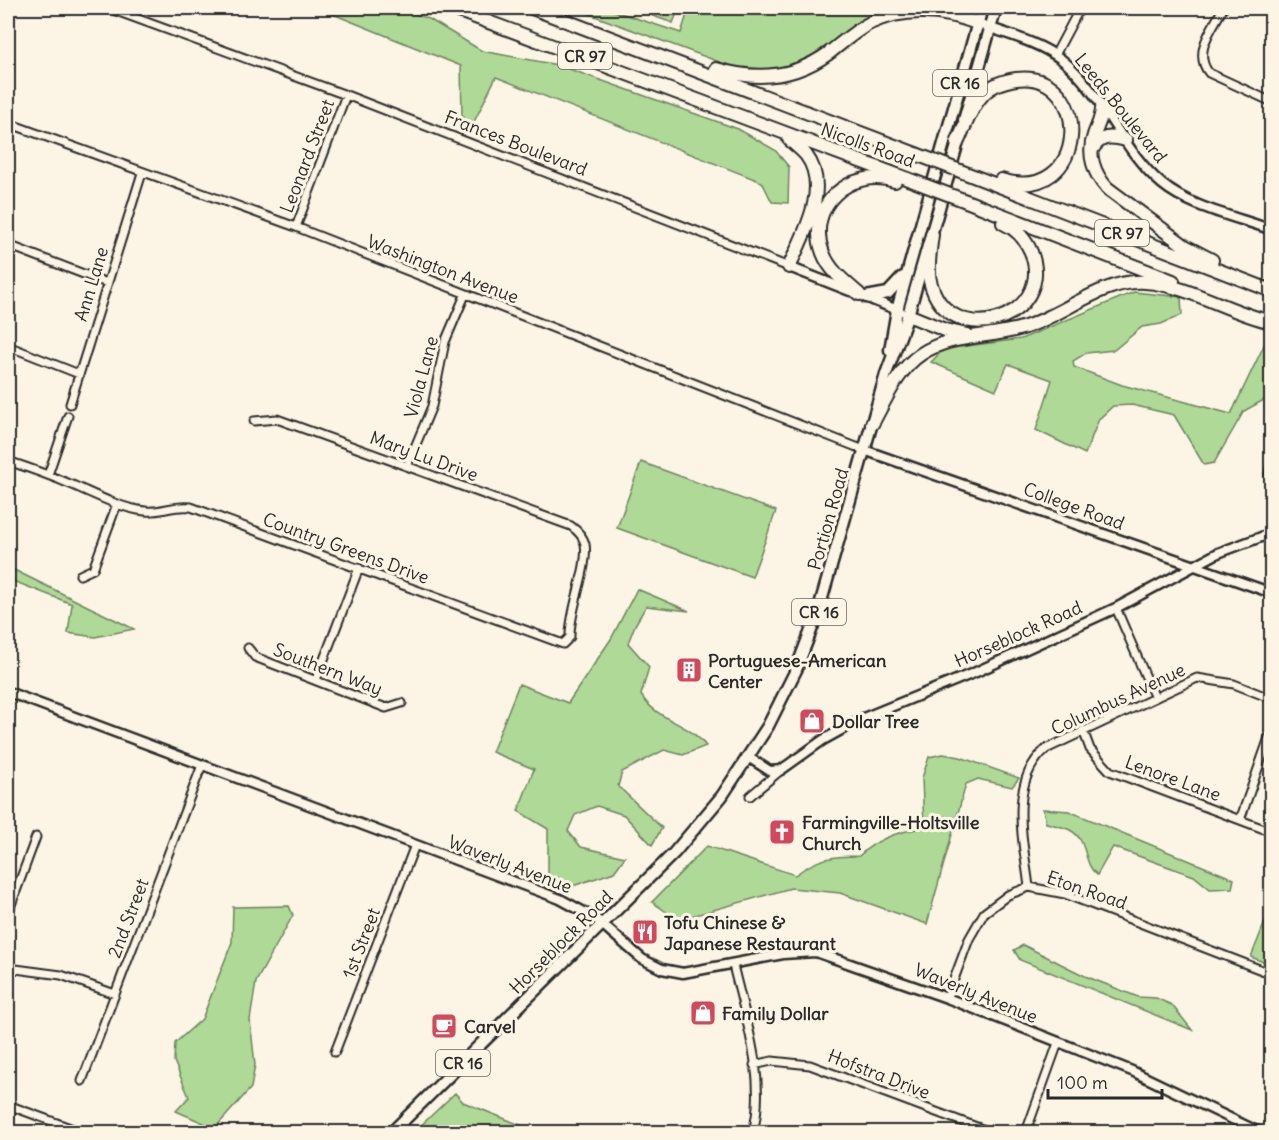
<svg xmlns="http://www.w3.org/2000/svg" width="1279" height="1140" viewBox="0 0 1279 1140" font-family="Delius,sans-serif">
  <rect width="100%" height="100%" fill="#fcf5e5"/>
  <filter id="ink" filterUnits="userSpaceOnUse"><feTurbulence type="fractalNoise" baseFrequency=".0167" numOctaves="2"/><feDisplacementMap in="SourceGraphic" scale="12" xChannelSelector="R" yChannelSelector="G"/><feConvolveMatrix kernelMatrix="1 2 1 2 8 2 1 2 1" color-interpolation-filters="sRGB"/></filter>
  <g filter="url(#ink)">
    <path fill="#afd996" stroke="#6d8260" stroke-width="1.5" d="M 318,8 L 397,8 L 429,19 L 482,51 L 558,65 L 738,129 L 775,150 L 789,167 L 788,203 L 772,202 L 762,182 L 496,77 L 472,126 L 465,122 L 462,115 L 461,66 Z
      M 573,8 L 605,8 L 681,33 L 689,8 L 902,8 C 856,13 842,41 805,59 C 785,69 763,70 741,70 Z
      M 642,8 L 679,8 L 673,23 L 653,16 Z
      M 1134,292 L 1181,297 L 1182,315 L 1161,324 L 1142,327 L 1114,350 L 1086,353 L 1073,361 L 1074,367 L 1122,385 L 1231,414 L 1266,341 L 1271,342 L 1271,396 L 1244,411 L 1214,463 L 1204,465 L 1174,415 L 1132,405 L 1113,406 L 1099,419 L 1085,454 L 1036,430 L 1052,380 L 1008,364 L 996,390 L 931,362 L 944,349 L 1021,339 Z
      M 641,462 L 776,511 L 752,577 L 617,528 Z
      M 8,567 L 134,629 L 95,637 L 68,633 L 72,604 L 8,579 Z
      M 637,589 L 689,611 L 646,606 L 635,625 L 628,643 L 649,667 L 641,695 C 658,722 687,721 706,746 L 683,755 L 664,750 L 622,772 L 618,786 L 662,828 L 652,845 L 624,815 L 597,806 L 575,815 L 568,831 L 581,847 L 625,857 L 614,872 L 573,886 L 548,881 L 548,829 L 518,811 L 534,769 L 492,752 L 519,684 L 568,703 L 611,639 Z
      M 943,754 L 960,757 L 1019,778 L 1012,787 L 978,779 L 966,784 L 927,924 L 840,893 L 791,888 L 678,920 L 652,902 L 707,846 L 795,875 C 818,858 831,856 859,856 C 877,838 899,831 924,828 L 922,778 L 929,757 Z
      M 1043,809 L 1069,811 L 1234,879 L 1232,888 L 1210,889 L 1194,876 L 1113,847 L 1097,875 C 1082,863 1089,840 1070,830 C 1063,827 1054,825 1046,823 Z
      M 289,906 L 293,915 L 256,982 L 250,1020 L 255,1065 L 251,1088 L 215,1128 L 176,1111 L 189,1097 L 174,1061 L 175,1043 L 202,1019 L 232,942 L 233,907 Z
      M 1271,907 L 1271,965 L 1251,957 Z
      M 1023,945 L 1085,976 L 1138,997 L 1156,998 L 1172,1005 L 1192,1030 L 1020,960 L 1014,950 Z
      M 455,1093 L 463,1102 L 538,1132 L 414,1132 Z"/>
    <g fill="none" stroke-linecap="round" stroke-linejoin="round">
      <defs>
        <path id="minor" d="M 108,8 L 346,95 L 789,267
          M 1223,8 C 1213,28 1192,52 1209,73 L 1272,102
          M 1055,55 L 1080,8
          M 8,123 L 296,227 L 864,450
          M 296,227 L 346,95
          M 8,245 L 107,283
          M 8,346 L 79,374
          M 70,404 L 142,173
          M 1272,458 L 1269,474 L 1272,486
          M 8,461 C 29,468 49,475 70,484 C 94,494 119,508 145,511 C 161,513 171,505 191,507 L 563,644 L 570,637 C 569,611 589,567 585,544 C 583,536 578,531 571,526 L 277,419 L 254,421
          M 407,466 L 432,406 L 445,342 L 465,295
          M 48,475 L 68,416
          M 80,575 L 93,569 L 117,504
          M 1116,608 L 1155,698
          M 248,648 L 255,657 L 386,708 L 402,703
          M 316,680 L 359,568
          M 1083,730 L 1090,749 L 1110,771 L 1272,832
          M 750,796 L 781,770
          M 1240,820 L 1272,729
          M 1029,887 C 1024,843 1007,782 1046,749 L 1197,678 L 1234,684 L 1272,699
          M 8,913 L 36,837
          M 733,965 C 745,1017 767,1079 753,1132
          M 8,968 L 61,975 L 115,994
          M 947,998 L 969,939 L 984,913 L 1008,895 L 1029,887 L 1065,894 L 1272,974
          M 335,1052 L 415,845
          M 754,1065 L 772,1061 L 810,1065 L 990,1132
          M 82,1081 L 202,765
          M 8,1105 L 81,1132
          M 1026,1132 L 1058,1043"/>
        <path id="tertiary" d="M 977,23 C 1005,34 1037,41 1061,59 C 1103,92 1121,150 1162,184 C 1191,208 1237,217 1272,230
          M 789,267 L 850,291
          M 865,297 L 900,311
          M 864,450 L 1272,593
          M 8,692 L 560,899 L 595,918 L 642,959 L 662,969 L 683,973 L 783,954 L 816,952 L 947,998 L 1132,1071 L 1259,1132
          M 748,757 L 770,771 L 781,770 L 823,740 L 861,719 L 976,672 L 1116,608 L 1218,553 L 1272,533"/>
        <path id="primary" d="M 964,120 L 996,8
          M 866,297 L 888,293 L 903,277
          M 890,350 L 897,310 L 982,8
          M 392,1132 L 674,853 L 722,796 L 768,726 L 796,670 L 818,612 L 886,374 L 908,315 L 960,135"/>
        <path id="trunk" d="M 451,8 L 908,179
          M 532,8 L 916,154
          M 716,69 C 756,81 795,78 829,53 C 843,42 855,31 870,23 C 906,7 941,10 977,23
          M 1102,108 C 1102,118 1097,126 1094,135 C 1087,154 1094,174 1107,188 L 1185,246 L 1212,260
          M 789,139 C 795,145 801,149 806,155 C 831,188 803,235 789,267
          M 957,143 C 964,129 970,110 980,98 C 988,87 1002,81 1016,79 C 1094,69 1090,207 1001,180
          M 1092,150 C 1100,135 1111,136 1126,140
          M 955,169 L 1272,291
          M 966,201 L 1173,281
          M 932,235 C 930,250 927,267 930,281 C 948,354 1057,319 1031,252 C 1025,238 1017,229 1003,223
          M 859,294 C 845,282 830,271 823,253 C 805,206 850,167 895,181
          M 908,315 L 945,330 L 967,335
          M 872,424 C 885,401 898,369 921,354 C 951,334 989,338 1022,328 C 1063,316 1102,279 1145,282 C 1189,285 1229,313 1272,322"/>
      </defs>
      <use href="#minor" stroke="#2b2b2b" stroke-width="11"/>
      <use href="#tertiary" stroke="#2b2b2b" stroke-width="13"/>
      <use href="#primary" stroke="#2b2b2b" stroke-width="15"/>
      <use href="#trunk" stroke="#2b2b2b" stroke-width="16"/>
      <use href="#minor" stroke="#fcf5e5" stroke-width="7"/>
      <use href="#tertiary" stroke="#fcf5e5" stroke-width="8"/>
      <use href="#primary" stroke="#fcf5e5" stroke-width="10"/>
      <use href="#trunk" stroke="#fcf5e5" stroke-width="12"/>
      <defs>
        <path id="trunk-bridge" d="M 916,154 L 955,169
          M 908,179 L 966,201"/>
      </defs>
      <use href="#trunk-bridge" stroke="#2b2b2b" stroke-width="16" stroke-linecap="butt"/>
      <use href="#trunk-bridge" stroke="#fcf5e5" stroke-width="12"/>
    </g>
  </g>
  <defs>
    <symbol id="building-square" viewBox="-11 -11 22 22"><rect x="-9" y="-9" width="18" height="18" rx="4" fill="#d1495b" stroke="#fcf5e5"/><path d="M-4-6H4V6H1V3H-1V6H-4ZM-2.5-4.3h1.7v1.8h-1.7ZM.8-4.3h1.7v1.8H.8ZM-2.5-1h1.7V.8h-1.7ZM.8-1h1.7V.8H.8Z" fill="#fff"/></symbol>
    <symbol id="shop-square" viewBox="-11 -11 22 22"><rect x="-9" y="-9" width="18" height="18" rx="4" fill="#d1495b" stroke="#fcf5e5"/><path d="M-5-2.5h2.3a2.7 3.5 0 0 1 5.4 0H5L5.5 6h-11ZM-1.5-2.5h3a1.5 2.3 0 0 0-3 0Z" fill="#fff"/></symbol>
    <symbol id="church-square" viewBox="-11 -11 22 22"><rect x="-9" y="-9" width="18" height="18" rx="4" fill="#d1495b" stroke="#fcf5e5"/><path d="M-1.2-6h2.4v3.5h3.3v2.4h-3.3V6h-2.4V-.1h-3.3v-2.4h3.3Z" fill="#fff"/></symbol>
    <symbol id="restaurant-square" viewBox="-11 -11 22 22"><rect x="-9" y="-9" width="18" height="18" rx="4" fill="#d1495b" stroke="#fcf5e5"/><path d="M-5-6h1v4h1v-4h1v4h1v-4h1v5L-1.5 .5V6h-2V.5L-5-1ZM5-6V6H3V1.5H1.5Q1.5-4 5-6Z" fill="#fff"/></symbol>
    <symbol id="cafe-square" viewBox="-11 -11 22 22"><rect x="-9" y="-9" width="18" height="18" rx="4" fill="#d1495b" stroke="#fcf5e5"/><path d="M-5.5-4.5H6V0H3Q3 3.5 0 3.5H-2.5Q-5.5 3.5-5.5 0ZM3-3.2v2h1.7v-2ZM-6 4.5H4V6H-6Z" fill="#fff"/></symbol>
  </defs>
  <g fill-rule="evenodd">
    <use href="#building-square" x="674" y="655" width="30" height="30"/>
    <use href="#shop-square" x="797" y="706" width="30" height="30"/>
    <use href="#church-square" x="767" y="817" width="30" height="30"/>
    <use href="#restaurant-square" x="630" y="917" width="30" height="30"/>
    <use href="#shop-square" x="688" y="998" width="30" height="30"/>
    <use href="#cafe-square" x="429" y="1011" width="30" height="30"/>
  </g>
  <g text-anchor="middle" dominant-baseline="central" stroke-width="6" stroke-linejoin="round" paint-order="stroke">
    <g fill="#fcf5e5" stroke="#6a6863" stroke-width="1.5">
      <rect x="558" y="43" width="54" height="26" rx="4.5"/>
      <rect x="933" y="70" width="54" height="26" rx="4.5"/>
      <rect x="1095" y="220" width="54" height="26" rx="4.5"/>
      <rect x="792" y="599" width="54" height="26" rx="4.5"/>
      <rect x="436" y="1050" width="54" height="26" rx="4.5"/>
    </g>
    <g font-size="16" font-weight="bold" fill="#2b2b2b">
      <text x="585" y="56">CR 97</text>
      <text x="960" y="83">CR 16</text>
      <text x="1122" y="233">CR 97</text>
      <text x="819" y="612">CR 16</text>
      <text x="463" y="1063">CR 16</text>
    </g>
    <g font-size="18" fill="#2b2b2b" stroke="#fcf5e5">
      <text transform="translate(1121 108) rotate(51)">Leeds Boulevard</text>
      <text transform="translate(516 143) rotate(21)">Frances Boulevard</text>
      <text transform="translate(868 145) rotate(20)">Nicolls Road</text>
      <text transform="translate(307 156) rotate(-69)">Leonard Street</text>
      <text transform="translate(443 269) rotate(21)">Washington Avenue</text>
      <text transform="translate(91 284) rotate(-73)">Ann Lane</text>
      <text transform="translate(421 377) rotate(-75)">Viola Lane</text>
      <text transform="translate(424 456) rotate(20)">Mary Lu Drive</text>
      <text transform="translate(1074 506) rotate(20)">College Road</text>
      <text transform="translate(828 519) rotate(-74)">Portion Road</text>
      <text transform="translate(346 548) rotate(20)">Country Greens Drive</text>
      <text transform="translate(1018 634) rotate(-24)">Horseblock Road</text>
      <text transform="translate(328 669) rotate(21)">Southern Way</text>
      <text transform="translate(1118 699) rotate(-25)">Columbus Avenue</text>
      <text transform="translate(1173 778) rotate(20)">Lenore Lane</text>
      <text transform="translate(510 864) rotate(21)">Waverly Avenue</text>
      <text transform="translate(1087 890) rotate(19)">Eton Road</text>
      <text transform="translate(128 918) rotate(-69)">2nd Street</text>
      <text transform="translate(561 942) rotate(-45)">Horseblock Road</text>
      <text transform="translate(361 943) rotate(-69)">1st Street</text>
      <text transform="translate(976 993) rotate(22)">Waverly Avenue</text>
      <text transform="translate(879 1074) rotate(21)">Hofstra Drive</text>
    </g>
    <g font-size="18" font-weight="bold" fill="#2b2b2b" stroke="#fcf5e5" text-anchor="start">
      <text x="708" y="660">Portuguese-American<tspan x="708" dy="21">Center</tspan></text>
      <text x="832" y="721">Dollar Tree</text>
      <text x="802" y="822">Farmingville-Holtsville<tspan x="802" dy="21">Church</tspan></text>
      <text x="664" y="922">Tofu Chinese &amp;<tspan x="664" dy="21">Japanese Restaurant</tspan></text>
      <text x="722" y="1013">Family Dollar</text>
      <text x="464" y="1026">Carvel</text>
    </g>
  </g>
  <rect width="1279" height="1140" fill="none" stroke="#fcf5e5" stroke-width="30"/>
  <rect x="15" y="15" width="1249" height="1110" fill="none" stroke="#2b2b2b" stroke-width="2" filter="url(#ink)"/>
  <path d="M1048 1089v9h114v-9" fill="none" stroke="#2b2b2b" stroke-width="3"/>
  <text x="1057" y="1089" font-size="18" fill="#2b2b2b" stroke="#fcf5e5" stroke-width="4.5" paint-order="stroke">100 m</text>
</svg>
